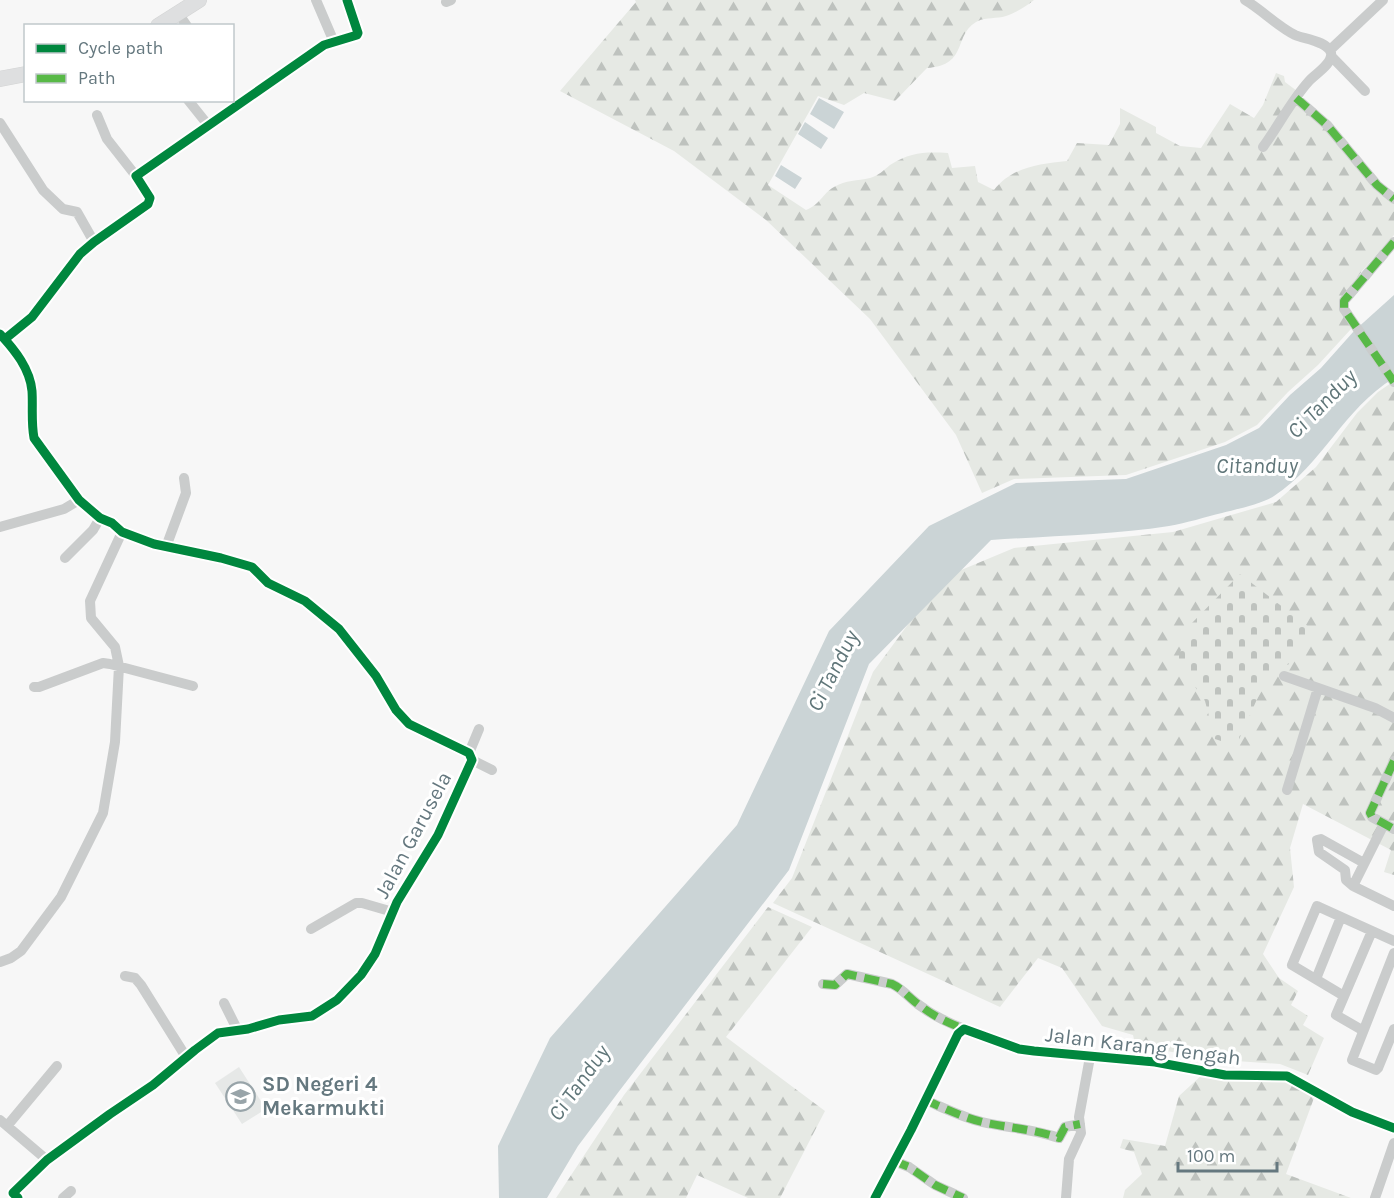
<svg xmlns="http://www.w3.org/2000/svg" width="1394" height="1198" viewBox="0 0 1394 1198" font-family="Karla,sans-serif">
  <defs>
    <pattern id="forest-firs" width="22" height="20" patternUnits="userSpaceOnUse" patternTransform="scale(1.5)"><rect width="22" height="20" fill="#e6e9e4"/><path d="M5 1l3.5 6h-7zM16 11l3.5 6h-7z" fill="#bec2be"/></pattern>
    <pattern id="cemetery-stones" width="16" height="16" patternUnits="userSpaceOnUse" patternTransform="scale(1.5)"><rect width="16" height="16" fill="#e6e9e4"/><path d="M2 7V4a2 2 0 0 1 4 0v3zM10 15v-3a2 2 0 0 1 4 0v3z" fill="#bec2be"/></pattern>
  </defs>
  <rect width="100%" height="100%" fill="#f7f7f7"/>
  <path fill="#e6e8e7" d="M 239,1067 L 266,1109 L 242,1124 L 215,1083 Z"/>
  <path fill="url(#forest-firs)" d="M 635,0 L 1034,0 C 1027,6 1015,13 1006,16 C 997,19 986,17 978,21 C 952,34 970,65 927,68 L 895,101 L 864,93 L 844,105 L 818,96 L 768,185 L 806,210 C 820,205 822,194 834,187 C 846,180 857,181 870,178 C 878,176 884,170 890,165 C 911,152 924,152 948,153 L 952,168 L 975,166 L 978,182 L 994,190 C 1012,167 1039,164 1067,161 L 1077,143 L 1109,145 L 1120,124 L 1120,108 L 1156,127 L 1156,133 L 1180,146 L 1201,148 L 1230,104 L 1254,118 L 1263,105 L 1276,73 L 1284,76 L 1285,82 L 1297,91 L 1326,127 L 1394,202 L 1394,235 L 1362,271 L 1342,298 L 1351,329 L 1318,365 L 1288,392 L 1257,425 L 1225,442 L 1126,475 L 1014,479 L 982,493 L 956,435 L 870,319 L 766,220 L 674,151 L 560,91 L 636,2 Z
    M 1394,381 L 1394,875 L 1384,872 L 1391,850 L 1303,804 L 1290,848 L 1294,887 L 1263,954 L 1279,978 L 1298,991 L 1291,1005 L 1308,1016 L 1303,1025 L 1324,1038 L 1308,1075 L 1280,1064 L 1207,1059 L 1162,1050 L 1136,1048 L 1133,1035 L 1102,1026 L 1062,968 L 1038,958 L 1000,1007 L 773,903 L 792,878 L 873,672 L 942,578 L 1014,548 L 1173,532 L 1276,502 L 1316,467 L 1357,413 L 1378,392 Z
    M 768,907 L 812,927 L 726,1037 L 825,1111 L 780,1198 L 748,1198 L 697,1175 L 686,1198 L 556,1198 L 624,1095 Z
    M 1203,1074 C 1242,1076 1283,1072 1314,1098 L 1286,1174 L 1351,1198 L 1123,1198 L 1125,1190 L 1142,1174 L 1134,1152 L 1120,1148 L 1123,1139 L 1165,1146 L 1179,1096 Z"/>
  <path fill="url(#cemetery-stones)" d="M 1240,574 L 1310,628 L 1288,665 L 1275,659 L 1236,746 L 1215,739 L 1205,701 L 1177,661 L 1190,625 Z"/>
  <path fill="#cbd4d6" d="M 819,98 L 844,112 L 834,129 L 810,114 Z
    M 805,122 L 828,138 L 821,149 L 798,134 Z
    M 781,165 L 802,178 L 795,189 L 775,176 Z
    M 1394,295 L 1394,378 C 1343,409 1323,464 1274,496 C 1262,504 1237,509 1222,513 C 1205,517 1187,523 1169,526 C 1111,535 1050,536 991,540 L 869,664 L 789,870 L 620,1090 L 578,1146 L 547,1198 L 499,1198 L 498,1146 L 550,1038 L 737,825 L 829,631 L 929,526 L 1016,483 L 1126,479 L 1226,445 L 1259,428 L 1290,395 L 1321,368 L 1354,331 Z"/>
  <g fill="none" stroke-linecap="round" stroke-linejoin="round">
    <defs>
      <path id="highway" d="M 158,26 L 199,0
        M 0,79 L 26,74"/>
    </defs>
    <use href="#highway" stroke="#d3d4d4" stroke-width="16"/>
    <path stroke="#cacccc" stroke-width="10" d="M 316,0 L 334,42
      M 1245,0 C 1262,10 1277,26 1295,35 C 1304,39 1328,41 1331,53 C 1333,64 1315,74 1309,81 C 1291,101 1279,125 1263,147
      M 446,2 L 451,0
      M 178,13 L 187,26
      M 1330,50 L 1383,0
      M 1331,56 L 1365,91
      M 1296,98 L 1327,125 L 1377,185 L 1394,199
      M 188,100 L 208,125
      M 97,115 L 107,139 L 136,176
      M 0,123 L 43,190 L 63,209 L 77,212 L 94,242
      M 1394,242 L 1344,301 L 1344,309 L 1394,382
      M 0,334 C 15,350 30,369 32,391 C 33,407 31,422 34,438 L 79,500 L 100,518 L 112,523 L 122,532 L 154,544 L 221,558 L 252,567 L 268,583 L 305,601 L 339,629 L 376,676 L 396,710 L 409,724 L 469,753 L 472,760 L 438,835 L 397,902 L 375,954 L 361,975 L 337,1000 L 312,1016 L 279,1020 L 248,1029 L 218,1033 L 195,1050 L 153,1085 L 110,1114 L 47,1160 L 13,1193 L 18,1198
      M 5,339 L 32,317 L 80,254 L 94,242 L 148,204 L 150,198 L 136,176 L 324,45 L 357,35 L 358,33 L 347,0
      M 0,527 L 64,509 L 79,500
      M 166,547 L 186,493 L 184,478
      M 65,558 L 93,530 L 100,518
      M 1284,676 L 1375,708 L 1394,718
      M 34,687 L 39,687 L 103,663 L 110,664 L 193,686
      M 469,753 L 479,729
      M 472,760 L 492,770
      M 1394,761 L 1370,813 L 1372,817 L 1394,829
      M 1287,790 L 1318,688
      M 1384,824 L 1353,886 L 1394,906
      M 1353,886 L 1346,880 L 1345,870 L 1319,852 L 1317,840 L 1321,839 L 1364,863
      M 311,929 L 356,903 L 362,903 L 393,912
      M 1394,953 L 1352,1060 L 1376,1070 L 1378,1068 L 1394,1029
      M 0,962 L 11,958 L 21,951 L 61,897 L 103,813 L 115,742 L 119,666 L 115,647 L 91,618 L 90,601 L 122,532
      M 125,976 L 135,978 L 141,985 L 186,1057
      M 1316,979 L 1341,917
      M 823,984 L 835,985 L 847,974 L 892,984 C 903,989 911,1000 922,1007 C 935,1017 949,1023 964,1029
      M 1344,996 L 1292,965 L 1317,906 L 1394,941
      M 224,1003 L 238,1031
      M 1362,1030 L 1336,1015 L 1372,931
      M 925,1100 C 944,1108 962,1117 982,1122 C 1008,1128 1034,1129 1059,1138 L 1065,1127 L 1080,1124
      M 0,1120 L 47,1160
      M 7,1126 L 57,1066
      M 894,1161 L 909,1167 L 935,1185 L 963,1198
      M 63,1198 L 71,1191
      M 875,1198 L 911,1130 L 958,1034 L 964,1029 L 1019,1049 L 1034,1051 L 1155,1062 L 1225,1075 L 1287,1076 L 1352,1112 L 1394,1128
      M 1066,1198 L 1069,1159 L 1081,1133 L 1079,1117 L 1090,1057
      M 1375,1198 L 1394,1143"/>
    <use href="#highway" stroke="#dedfe0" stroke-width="15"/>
    <path stroke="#58b947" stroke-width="8" stroke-dasharray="15 8" stroke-linecap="butt" d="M 1296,98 L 1327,125 L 1377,185 L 1394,199
      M 1394,242 L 1344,301 L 1344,309 L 1394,382
      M 1394,761 L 1370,813 L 1372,817 L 1394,829
      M 823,984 L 835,985 L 847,974 L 892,984 C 903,989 911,1000 922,1007 C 935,1017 949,1023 964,1029
      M 925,1100 C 944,1108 962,1117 982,1122 C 1008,1128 1034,1129 1059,1138 L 1065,1127 L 1080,1124
      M 894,1161 L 909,1167 L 935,1185 L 963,1198"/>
    <defs>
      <path id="cycleway" d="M 0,334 C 15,350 30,369 32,391 C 33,407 31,422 34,438 L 79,500 L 100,518 L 112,523 L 122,532 L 154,544 L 221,558 L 252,567 L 268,583 L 305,601 L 339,629 L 376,676 L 396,710 L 409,724 L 469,753 L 472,760 L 438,835 L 397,902 L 375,954 L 361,975 L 337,1000 L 312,1016 L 279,1020 L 248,1029 L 218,1033 L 195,1050 L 153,1085 L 110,1114 L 47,1160 L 13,1193 L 18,1198
        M 5,339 L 32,317 L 80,254 L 94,242 L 148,204 L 150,198 L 136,176 L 324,45 L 357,35 L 358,33 L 347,0
        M 875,1198 L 911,1130 L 958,1034 L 964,1029 L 1019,1049 L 1034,1051 L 1155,1062 L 1225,1075 L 1287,1076 L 1352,1112 L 1394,1128"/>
    </defs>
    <use href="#cycleway" stroke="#fff" stroke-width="13"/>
    <use href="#cycleway" stroke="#00873e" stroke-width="9"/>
  </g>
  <defs>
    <symbol id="school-ring" viewBox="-11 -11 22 22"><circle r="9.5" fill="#fff" stroke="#98a4a9" stroke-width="1.5"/><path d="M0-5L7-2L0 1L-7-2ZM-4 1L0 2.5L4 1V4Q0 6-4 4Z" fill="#98a4a9"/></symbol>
  </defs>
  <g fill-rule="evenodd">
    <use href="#school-ring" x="224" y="1080" width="33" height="33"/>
  </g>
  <g text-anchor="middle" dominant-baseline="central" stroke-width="6" stroke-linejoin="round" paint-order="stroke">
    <g font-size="21" fill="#65787f" stroke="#fff">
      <text transform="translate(413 835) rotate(-62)">Jalan Garusela</text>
      <text transform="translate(1143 1046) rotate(7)">Jalan Karang Tengah</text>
    </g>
    <g font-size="21" font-weight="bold" fill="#65787f" stroke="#fff" text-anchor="start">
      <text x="262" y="1084">SD Negeri 4<tspan x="262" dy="24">Mekarmukti</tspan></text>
    </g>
    <g font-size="22" font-style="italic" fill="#607679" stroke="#fff">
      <text transform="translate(1322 404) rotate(-45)">Ci Tanduy</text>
      <text x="1257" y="466">Citanduy</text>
      <text transform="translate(833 671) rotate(-63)">Ci Tanduy</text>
      <text transform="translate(579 1083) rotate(-54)">Ci Tanduy</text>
    </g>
  </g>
  <rect x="24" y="24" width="210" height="78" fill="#ffffff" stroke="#c1c9cc" stroke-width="1.5"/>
  <rect x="36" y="44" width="30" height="9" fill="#00873e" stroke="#c1c9cc" stroke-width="1.5"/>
  <text x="78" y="54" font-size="18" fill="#65787f">Cycle path</text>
  <rect x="36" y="74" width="30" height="9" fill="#58b947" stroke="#c1c9cc" stroke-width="1.5"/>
  <text x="78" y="84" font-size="18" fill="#65787f">Path</text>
  <path d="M1178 1162v9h99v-9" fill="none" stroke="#65787f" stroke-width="3"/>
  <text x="1187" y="1162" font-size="18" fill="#65787f" stroke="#ffffff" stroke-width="4.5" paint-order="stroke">100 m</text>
</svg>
